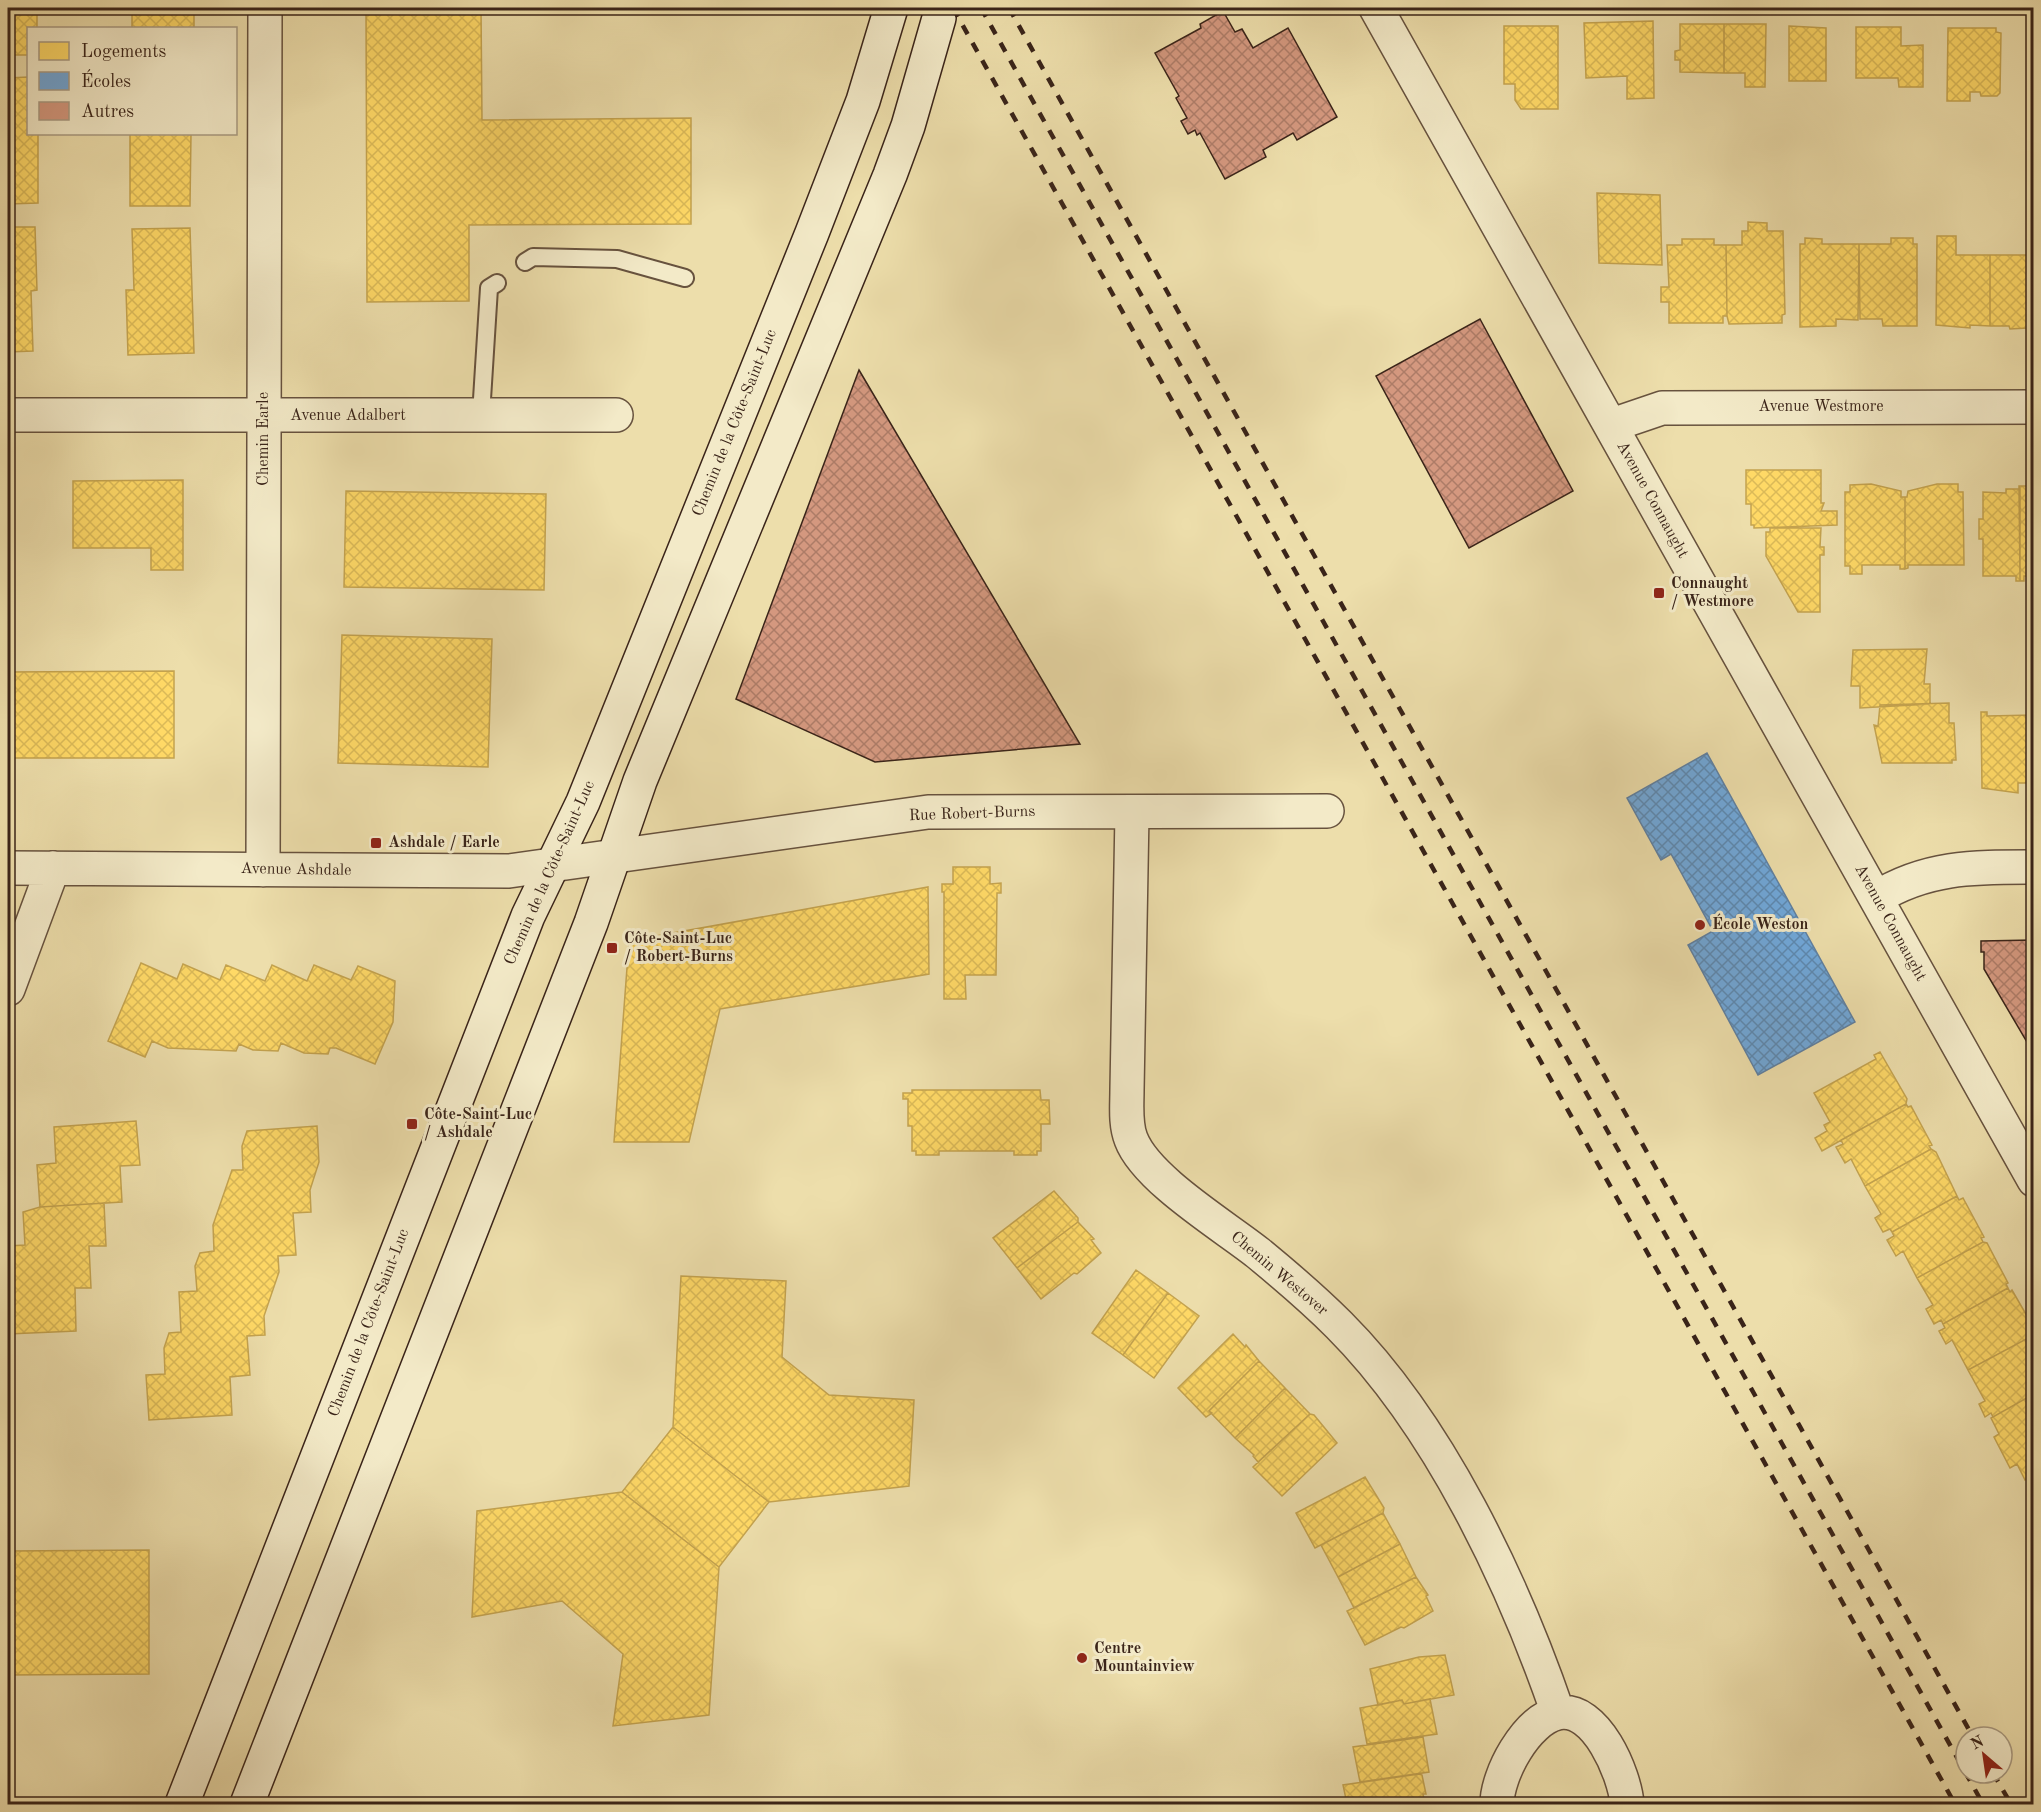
<svg xmlns="http://www.w3.org/2000/svg" width="2041" height="1812" viewBox="0 0 2041 1812" font-family="'Old Standard TT',serif">
  <defs>
    <pattern id="homes-cross-hatch" width="8" height="8" patternUnits="userSpaceOnUse" patternTransform="scale(1.5)"><rect width="8" height="8" fill="#ffd966"/><path d="M0 0l8 8M0 8l8-8" fill="none" stroke="#dbba58"/></pattern>
    <pattern id="schools-cross-hatch" width="8" height="8" patternUnits="userSpaceOnUse" patternTransform="scale(1.5)"><rect width="8" height="8" fill="#6fa8dc"/><path d="M0 0l8 8M0 8l8-8" fill="none" stroke="#5c89b2"/></pattern>
    <pattern id="building-cross-hatch" width="8" height="8" patternUnits="userSpaceOnUse" patternTransform="scale(1.5)"><rect width="8" height="8" fill="#d4987f"/><path d="M0 0l8 8M0 8l8-8" fill="none" stroke="#ad7c67"/></pattern>
  </defs>
  <rect width="100%" height="100%" fill="#eddeab"/>
  <filter id="stains"><feTurbulence type="fractalNoise" baseFrequency=".00333" numOctaves="4"/><feColorMatrix values="0 0 0 0 .2 0 0 0 0 .09 0 0 0 0 .02 0 0 0 .5 -.17"/></filter>
  <radialGradient id="worn" r=".72"><stop offset=".6" stop-color="#630" stop-opacity="0"/><stop offset="1" stop-color="#630" stop-opacity=".3"/></radialGradient>
  <path fill="url(#homes-cross-hatch)" stroke="#c4a34f" stroke-width="1.5" d="M 8,8 L 37,8 L 37,28 L 28,28 L 28,55 L 8,55 Z
    M 132,8 L 194,8 L 194,28 L 132,28 Z
    M 366,8 L 481,8 L 482,120 L 691,118 L 691,224 L 469,225 L 469,301 L 367,302 Z
    M 1653,21 L 1654,98 L 1627,99 L 1627,76 L 1586,78 L 1584,23 Z
    M 1680,24 L 1724,24 L 1724,73 L 1680,72 L 1680,60 L 1675,60 L 1675,51 L 1680,50 Z
    M 1724,24 L 1766,24 L 1765,87 L 1745,87 L 1745,73 L 1724,73 Z
    M 2031,25 L 2034,25 L 2034,79 L 2032,79 Z
    M 1504,26 L 1558,26 L 1558,109 L 1521,109 L 1515,100 L 1515,84 L 1504,84 Z
    M 1789,26 L 1826,28 L 1826,81 L 1789,81 Z
    M 1856,27 L 1901,27 L 1901,46 L 1923,45 L 1923,87 L 1899,87 L 1898,78 L 1856,78 Z
    M 1948,28 L 1996,28 L 1996,32 L 2001,33 L 2000,93 L 1997,96 L 1981,96 L 1980,92 L 1970,92 L 1970,101 L 1947,101 Z
    M 28,77 L 28,134 L 38,134 L 38,203 L 8,204 L 8,78 Z
    M 130,134 L 191,134 L 190,206 L 130,206 Z
    M 1597,193 L 1660,195 L 1662,265 L 1599,263 Z
    M 1748,222 L 1767,223 L 1767,231 L 1783,231 L 1785,314 L 1782,315 L 1782,323 L 1729,324 L 1727,316 L 1726,245 L 1742,245 L 1742,231 L 1748,231 Z
    M 8,227 L 35,227 L 37,290 L 31,291 L 33,351 L 8,352 Z
    M 190,228 L 194,353 L 128,355 L 126,290 L 134,290 L 132,229 Z
    M 1937,236 L 1956,236 L 1956,255 L 1990,255 L 1990,326 L 1970,325 L 1970,328 L 1936,325 Z
    M 1805,238 L 1822,239 L 1822,244 L 1859,244 L 1858,320 L 1836,319 L 1836,326 L 1800,327 L 1800,244 L 1805,244 Z
    M 1891,238 L 1913,238 L 1913,244 L 1917,244 L 1917,326 L 1883,326 L 1882,319 L 1860,319 L 1859,244 L 1891,244 Z
    M 1682,239 L 1714,239 L 1714,245 L 1726,245 L 1727,316 L 1723,316 L 1723,323 L 1669,323 L 1669,302 L 1661,302 L 1661,287 L 1669,287 L 1667,245 L 1682,245 Z
    M 1990,255 L 2034,255 L 2034,325 L 2027,325 L 2027,328 L 2010,329 L 2009,326 L 1990,326 Z
    M 1746,470 L 1821,470 L 1821,503 L 1824,503 L 1821,511 L 1837,511 L 1837,525 L 1754,528 L 1754,525 L 1751,525 L 1751,504 L 1746,504 Z
    M 183,480 L 183,570 L 151,570 L 151,548 L 73,548 L 73,481 Z
    M 1871,484 L 1901,491 L 1901,497 L 1905,497 L 1905,569 L 1900,569 L 1900,565 L 1862,565 L 1862,574 L 1850,574 L 1850,566 L 1845,566 L 1845,492 L 1850,492 L 1850,485 Z
    M 1937,484 L 1958,484 L 1958,492 L 1963,492 L 1964,565 L 1908,565 L 1908,568 L 1905,569 L 1905,497 L 1907,497 L 1908,491 Z
    M 2019,486 L 2020,489 L 2020,581 L 2016,581 L 2016,576 L 1983,576 L 1983,539 L 1979,539 L 1979,519 L 1983,519 L 1983,492 L 2006,493 L 2006,489 L 2019,489 Z
    M 2019,486 L 2034,486 L 2034,576 L 2024,576 L 2024,581 L 2020,581 Z
    M 346,491 L 546,494 L 544,590 L 344,587 Z
    M 1770,528 L 1821,528 L 1820,547 L 1824,547 L 1824,555 L 1820,555 L 1820,612 L 1798,612 L 1766,556 L 1766,532 L 1770,532 Z
    M 342,635 L 492,639 L 488,767 L 338,763 Z
    M 1927,649 L 1924,684 L 1930,684 L 1930,704 L 1860,708 L 1860,686 L 1851,686 L 1853,650 Z
    M 174,671 L 174,758 L 8,758 L 8,672 Z
    M 1949,703 L 1949,723 L 1954,723 L 1956,760 L 1952,760 L 1952,763 L 1882,763 L 1874,725 L 1878,726 L 1880,705 Z
    M 1981,712 L 1987,712 L 1987,716 L 2034,715 L 2034,783 L 2018,783 L 2018,793 L 1982,788 Z
    M 953,867 L 990,867 L 990,884 L 1001,883 L 1001,893 L 997,893 L 996,975 L 965,975 L 966,999 L 944,999 L 944,892 L 942,892 L 942,884 L 953,884 Z
    M 928,887 L 929,974 L 720,1009 L 689,1142 L 614,1142 L 629,941 Z
    M 141,963 L 177,979 L 183,964 L 220,980 L 226,965 L 265,981 L 272,965 L 307,981 L 314,965 L 351,980 L 358,966 L 395,981 L 393,1022 L 375,1064 L 336,1048 L 330,1048 L 328,1054 L 304,1053 L 281,1043 L 278,1051 L 253,1050 L 239,1044 L 236,1051 L 168,1048 L 152,1041 L 145,1057 L 108,1041 Z
    M 1880,1052 L 1907,1099 L 1906,1104 L 1822,1151 L 1815,1138 L 1827,1131 L 1824,1125 L 1830,1122 L 1814,1093 L 1876,1059 L 1874,1055 Z
    M 912,1090 L 1040,1090 L 1041,1100 L 1049,1100 L 1050,1124 L 1041,1124 L 1041,1151 L 1037,1151 L 1037,1155 L 1014,1155 L 1014,1151 L 939,1151 L 939,1155 L 916,1155 L 916,1151 L 912,1151 L 912,1126 L 908,1126 L 908,1099 L 903,1099 L 903,1093 L 912,1093 Z
    M 1906,1104 L 1908,1107 L 1911,1106 L 1932,1145 L 1929,1146 L 1931,1149 L 1865,1186 L 1851,1159 L 1845,1163 L 1836,1147 L 1843,1144 L 1841,1140 Z
    M 136,1121 L 140,1165 L 120,1166 L 122,1202 L 40,1207 L 37,1165 L 56,1163 L 54,1127 Z
    M 317,1126 L 319,1162 L 310,1190 L 311,1212 L 293,1213 L 296,1255 L 278,1256 L 279,1272 L 264,1316 L 265,1335 L 247,1336 L 250,1375 L 230,1377 L 232,1415 L 149,1420 L 146,1375 L 165,1374 L 164,1348 L 169,1333 L 181,1332 L 179,1292 L 197,1291 L 195,1266 L 200,1253 L 214,1251 L 213,1225 L 232,1170 L 243,1170 L 242,1146 L 247,1131 Z
    M 1931,1149 L 1936,1152 L 1957,1196 L 1892,1232 L 1890,1229 L 1883,1232 L 1875,1218 L 1881,1214 L 1865,1186 Z
    M 1054,1191 L 1078,1218 L 1078,1222 L 1017,1268 L 993,1238 Z
    M 1957,1196 L 1959,1200 L 1963,1198 L 1984,1237 L 1981,1238 L 1983,1242 L 1917,1278 L 1903,1251 L 1896,1256 L 1887,1240 L 1894,1236 L 1892,1232 Z
    M 104,1203 L 106,1246 L 89,1246 L 91,1288 L 75,1288 L 76,1331 L 8,1334 L 8,1246 L 25,1245 L 23,1212 L 40,1207 Z
    M 1078,1222 L 1094,1239 L 1091,1240 L 1101,1253 L 1077,1274 L 1074,1273 L 1041,1299 L 1017,1268 Z
    M 1983,1242 L 1987,1243 L 2008,1283 L 2006,1284 L 2008,1288 L 1943,1324 L 1941,1320 L 1934,1324 L 1926,1309 L 1933,1305 L 1917,1278 Z
    M 1136,1270 L 1168,1293 L 1123,1355 L 1092,1333 Z
    M 681,1276 L 786,1281 L 782,1357 L 829,1395 L 914,1400 L 909,1486 L 769,1502 L 673,1427 Z
    M 2008,1288 L 2010,1292 L 2012,1290 L 2034,1328 L 2034,1335 L 1968,1370 L 1952,1340 L 1946,1344 L 1939,1331 L 1945,1328 L 1943,1324 Z
    M 1168,1293 L 1199,1316 L 1154,1378 L 1123,1355 Z
    M 1233,1334 L 1245,1347 L 1246,1345 L 1259,1361 L 1209,1411 L 1212,1413 L 1206,1417 L 1178,1388 Z
    M 2034,1335 L 2034,1394 L 1993,1417 L 1991,1413 L 1985,1417 L 1979,1404 L 1985,1401 L 1968,1370 Z
    M 1259,1361 L 1285,1388 L 1235,1438 L 1209,1411 Z
    M 1285,1388 L 1310,1414 L 1258,1462 L 1253,1456 L 1254,1455 L 1235,1438 Z
    M 2034,1394 L 2034,1475 L 2025,1480 L 2017,1464 L 2010,1468 L 1994,1437 L 1999,1434 L 1991,1418 Z
    M 1310,1414 L 1314,1415 L 1337,1443 L 1282,1496 L 1253,1467 Z
    M 673,1427 L 769,1502 L 719,1567 L 622,1492 Z
    M 1365,1477 L 1384,1508 L 1383,1513 L 1315,1548 L 1296,1513 Z
    M 622,1492 L 719,1567 L 709,1715 L 613,1726 L 623,1654 L 562,1601 L 472,1617 L 477,1511 Z
    M 1383,1513 L 1400,1544 L 1338,1577 L 1321,1545 Z
    M 1400,1544 L 1416,1577 L 1354,1608 L 1338,1577 Z
    M 149,1550 L 149,1674 L 8,1675 L 8,1551 Z
    M 1416,1577 L 1428,1595 L 1426,1596 L 1433,1611 L 1404,1628 L 1401,1627 L 1365,1645 L 1347,1611 Z
    M 1445,1655 L 1454,1695 L 1404,1704 L 1402,1700 L 1378,1705 L 1370,1669 L 1419,1657 Z
    M 1430,1699 L 1437,1734 L 1367,1744 L 1360,1708 L 1402,1700 L 1404,1704 Z
    M 1423,1737 L 1429,1772 L 1360,1782 L 1353,1747 Z
    M 1419,1774 L 1422,1775 L 1426,1794 L 1423,1794 L 1425,1804 L 1347,1804 L 1343,1785 Z"/>
  <path fill="url(#schools-cross-hatch)" stroke="#5f80a2" stroke-width="1.5" d="M 1707,753 L 1855,1022 L 1758,1075 L 1688,945 L 1713,931 L 1671,854 L 1661,860 L 1627,798 Z"/>
  <path fill="url(#building-cross-hatch)" stroke="#3a2419" stroke-width="1.5" d="M 1223,11 L 1235,32 L 1242,29 L 1253,48 L 1288,28 L 1337,117 L 1297,140 L 1293,133 L 1263,150 L 1266,157 L 1225,179 L 1200,133 L 1197,135 L 1195,130 L 1188,134 L 1181,121 L 1187,118 L 1176,98 L 1179,96 L 1155,53 L 1201,28 L 1200,24 Z
    M 1480,319 L 1573,491 L 1469,548 L 1376,376 Z
    M 859,370 L 1080,744 L 875,762 L 736,699 Z
    M 2034,940 L 2034,1054 L 1984,969 L 1984,952 L 1981,952 L 1981,941 Z"/>
  <g fill="none" stroke-linecap="round" stroke-linejoin="round">
    <defs>
      <path id="service" d="M 525,262 L 533,257 L 617,259 L 685,278
        M 481,415 L 489,288 L 497,283"/>
      <path id="minor" d="M 1376,8 L 2034,1180
        M 8,415 L 616,415
        M 1612,425 L 1662,408 L 2034,407
        M 1132,813 L 1127,1090 C 1127,1106 1125,1124 1131,1139 C 1146,1179 1224,1226 1258,1253 C 1286,1276 1314,1300 1339,1325 C 1439,1425 1513,1582 1558,1713
        M 8,868 L 509,871 L 928,812 L 1327,811
        M 263,870 L 265,8
        M 1876,898 C 1927,866 1976,867 2034,867
        M 8,989 L 53,868
        M 1497,1804 C 1497,1775 1526,1720 1558,1713 C 1596,1705 1625,1775 1627,1804"/>
      <path id="secondary" d="M 182,1804 L 528,916 L 583,802 L 812,233 L 863,101 L 891,8
        M 247,1804 L 591,923 L 640,781 L 890,175 L 908,126 L 939,18"/>
    </defs>
    <use href="#service" stroke="#67523e" stroke-width="20"/>
    <use href="#minor" stroke="#67523e" stroke-width="36"/>
    <use href="#secondary" stroke="#3a2419" stroke-width="36"/>
    <use href="#service" stroke="#f3eac8" stroke-width="16"/>
    <use href="#minor" stroke="#f3eac8" stroke-width="33"/>
    <use href="#secondary" stroke="#f3eac8" stroke-width="33"/>
    <path stroke="#3a2419" stroke-width="4.5" stroke-dasharray="10 10" stroke-linecap="butt" d="M 953,8 L 1955,1804
      M 981,8 L 1983,1804
      M 1009,8 L 1973,1737
      M 1993,1773 L 2011,1804"/>
  </g>
  <g fill="#8f2418" stroke="#f3eac8" stroke-width="2">
    <rect x="1653" y="587" width="12" height="12" rx="3"/>
    <rect x="370" y="837" width="12" height="12" rx="3"/>
    <circle cx="1700" cy="925" r="6"/>
    <rect x="606" y="942" width="12" height="12" rx="3"/>
    <rect x="406" y="1118" width="12" height="12" rx="3"/>
    <circle cx="1082" cy="1658" r="6"/>
  </g>
  <g text-anchor="middle" dominant-baseline="central" stroke-width="6" stroke-linejoin="round" paint-order="stroke">
    <g font-size="16" fill="#3a2419" stroke="#f3eac8">
      <text x="1821" y="407">Avenue Westmore</text>
      <text x="348" y="416">Avenue Adalbert</text>
      <text transform="translate(735 423) rotate(-68)">Chemin de la Côte-Saint-Luc</text>
      <text transform="translate(264 439) rotate(-90)">Chemin Earle</text>
      <text transform="translate(1652 500) rotate(61)">Avenue Connaught</text>
      <text transform="translate(972 814) rotate(-2)">Rue Robert-Burns</text>
      <text transform="translate(296 870) rotate(1)">Avenue Ashdale</text>
      <text transform="translate(550 873) rotate(-66)">Chemin de la Côte-Saint-Luc</text>
      <text transform="translate(1890 923) rotate(61)">Avenue Connaught</text>
      <text transform="translate(1279 1274) rotate(40)">Chemin Westover</text>
      <text transform="translate(369 1323) rotate(-69)">Chemin de la Côte-Saint-Luc</text>
    </g>
    <g font-size="16" font-weight="bold" fill="#3a2419" stroke="#f3eac8" text-anchor="start">
      <text x="1671" y="584">Connaught<tspan x="1671" dy="18">/ Westmore</tspan></text>
      <text x="388" y="843">Ashdale / Earle</text>
      <text x="1712" y="925">École Weston</text>
      <text x="624" y="939">Côte-Saint-Luc<tspan x="624" dy="18">/ Robert-Burns</tspan></text>
      <text x="424" y="1115">Côte-Saint-Luc<tspan x="424" dy="18">/ Ashdale</tspan></text>
      <text x="1094" y="1649">Centre<tspan x="1094" dy="18">Mountainview</tspan></text>
    </g>
  </g>
  <rect width="2041" height="1812" fill="none" stroke="#eddeab" stroke-width="30"/>
  <rect x="9" y="9" width="2023" height="1794" fill="none" stroke="#3a2419" stroke-width="3"/>
  <rect x="15" y="15" width="2011" height="1782" fill="none" stroke="#3a2419" stroke-width="1.5"/>
  <rect x="27" y="27" width="210" height="108" fill="#f3eac8" stroke="#a99b82" stroke-width="1.5"/>
  <rect x="39" y="42" width="30" height="18" fill="#ffd966" stroke="#a99b82" stroke-width="1.5"/>
  <text x="81" y="57" font-size="18" fill="#3a2419">Logements</text>
  <rect x="39" y="72" width="30" height="18" fill="#6fa8dc" stroke="#a99b82" stroke-width="1.5"/>
  <text x="81" y="87" font-size="18" fill="#3a2419">Écoles</text>
  <rect x="39" y="102" width="30" height="18" fill="#d4987f" stroke="#a99b82" stroke-width="1.5"/>
  <text x="81" y="117" font-size="18" fill="#3a2419">Autres</text>
  <g transform="translate(1984 1755) rotate(331)"><circle r="28" fill="#f3eac8" stroke="#a99b82" stroke-width="1.5"/>
  <path d="M0-4.5L10 22L0 15L-10 22Z" fill="#8f2418"/>
  <text y="-9" font-size="16" font-weight="bold" text-anchor="middle" fill="#3a2419">N</text>
  </g>
  <rect width="100%" height="100%" filter="url(#stains)"/>
  <rect width="100%" height="100%" fill="url(#worn)"/>
</svg>
